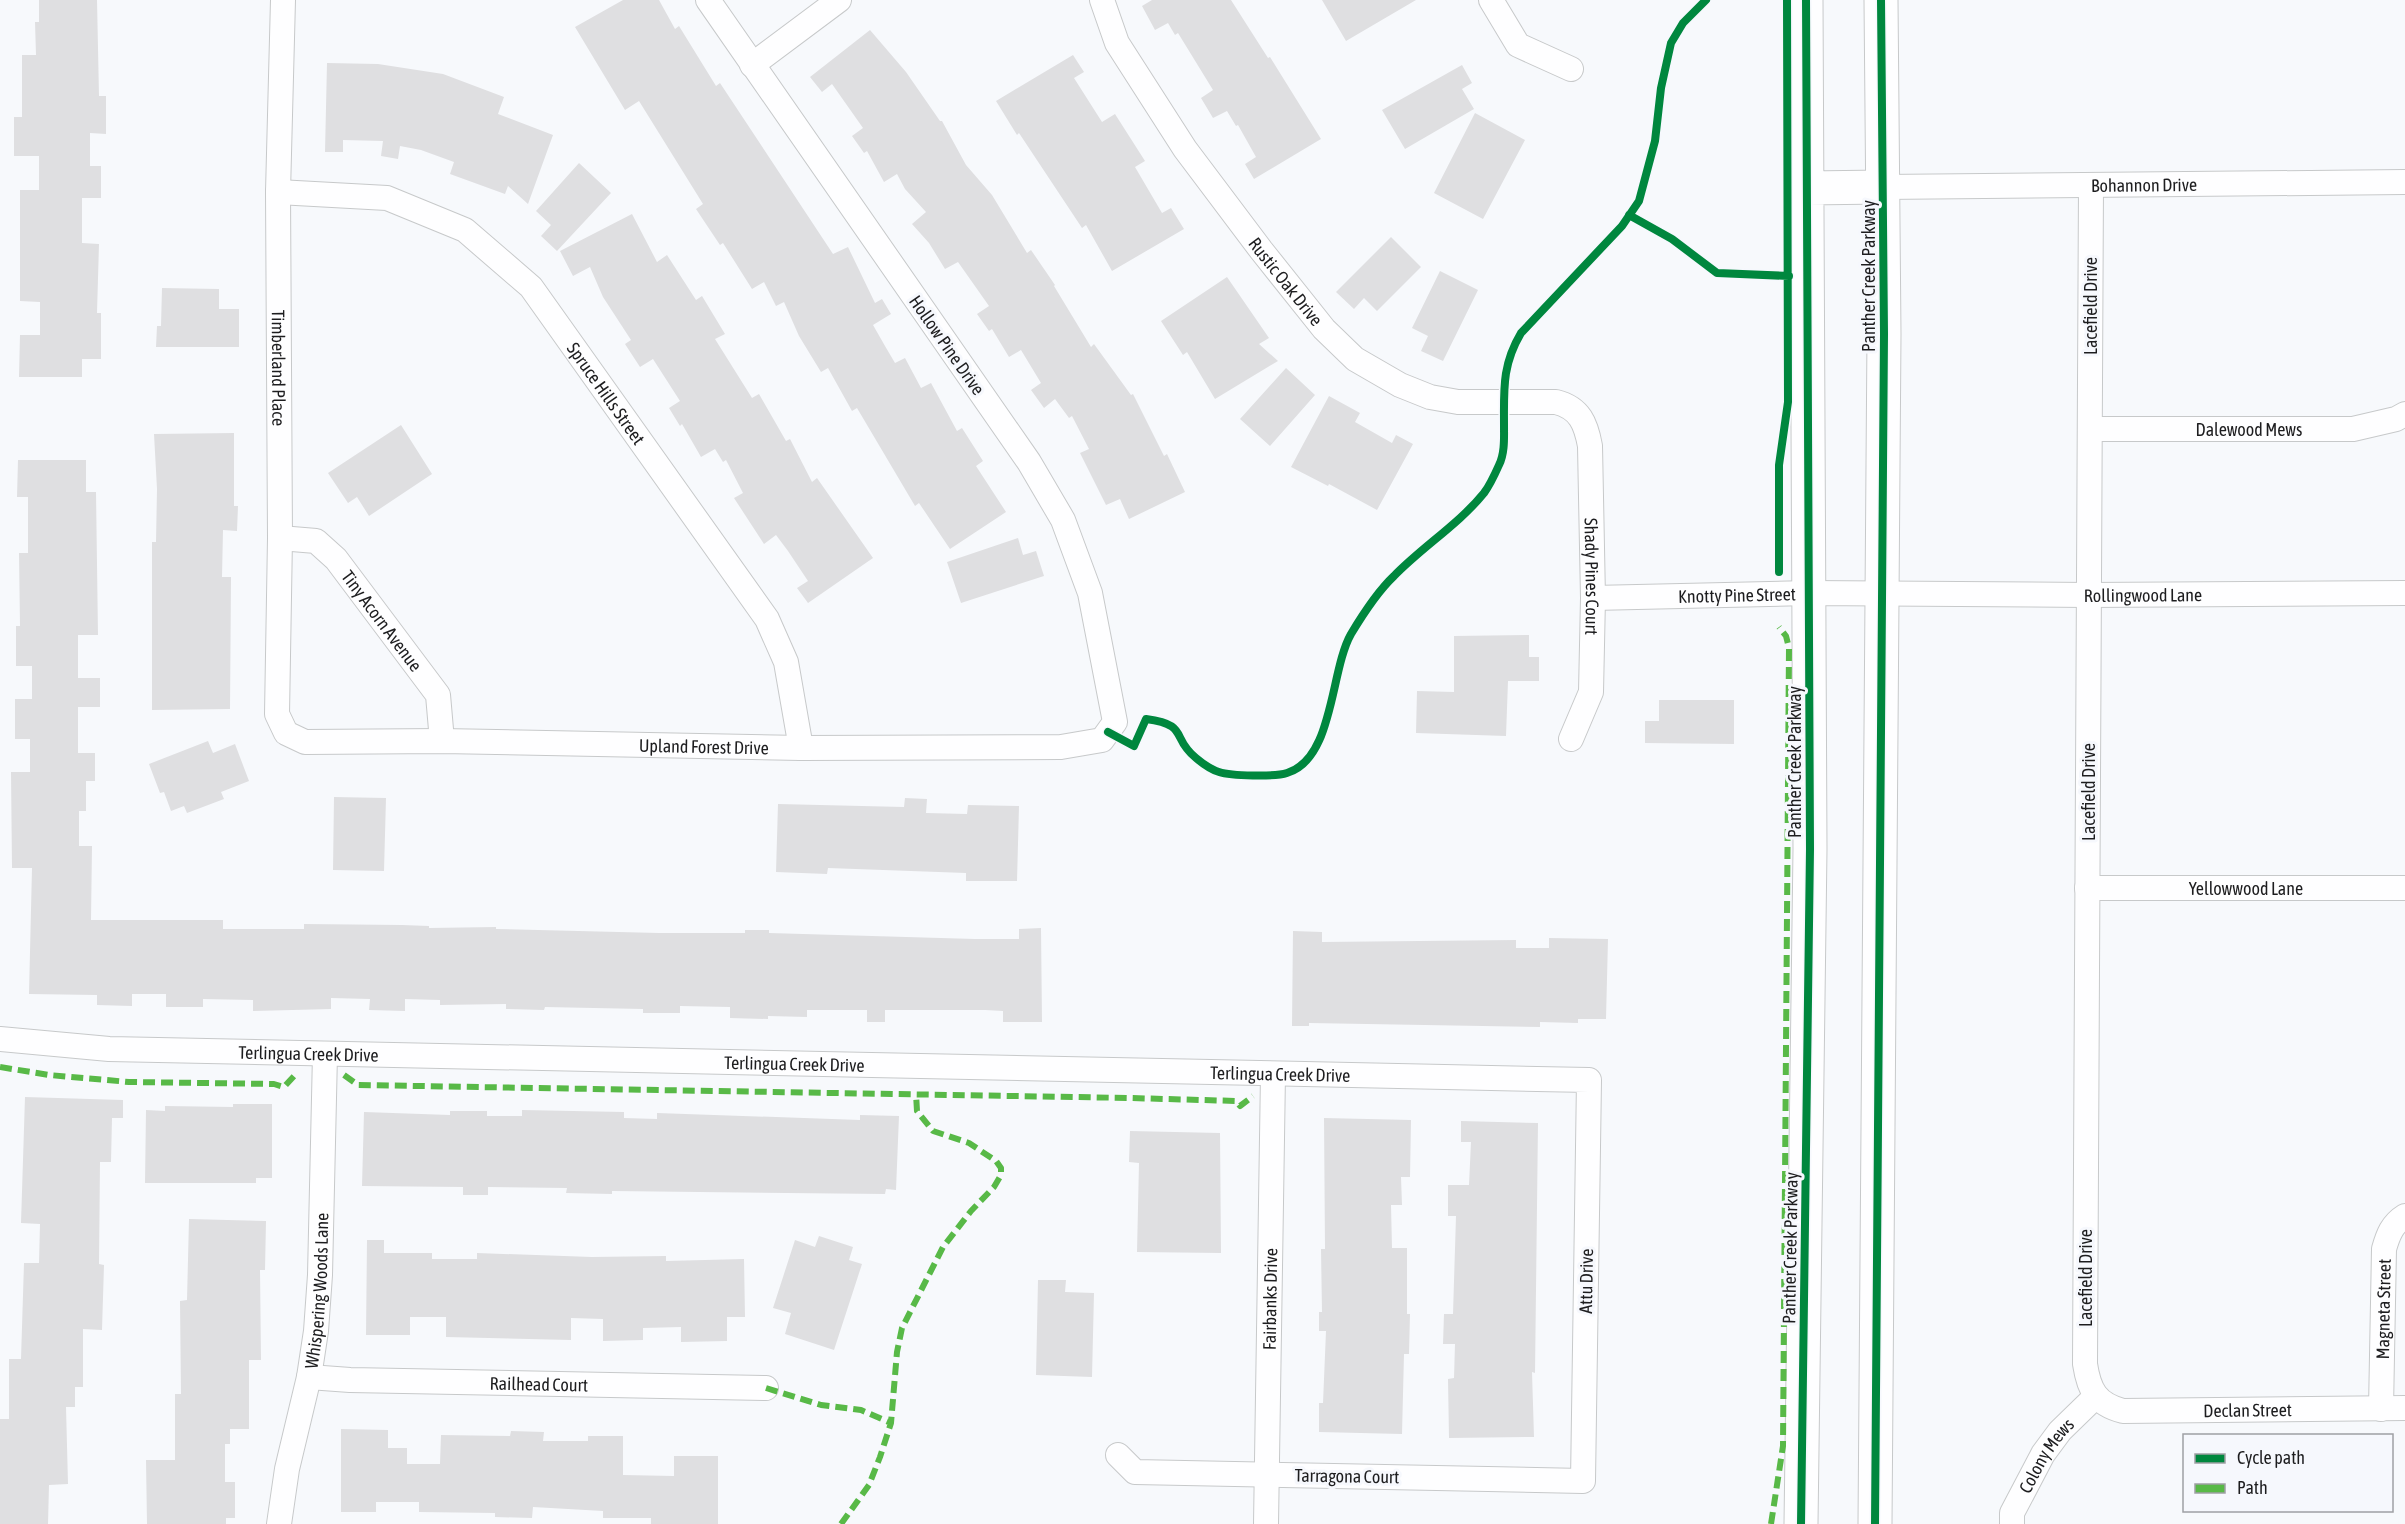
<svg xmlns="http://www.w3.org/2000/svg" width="2405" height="1524" viewBox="0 0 2405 1524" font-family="'Asap Condensed',sans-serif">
  <rect width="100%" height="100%" fill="#f7f9fc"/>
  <path fill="#dfdfe1" d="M 39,0 L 97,0 L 99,96 L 106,96 L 106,134 L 90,133 L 90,166 L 101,166 L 101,198 L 82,198 L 82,243 L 99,244 L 97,313 L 101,313 L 101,359 L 82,359 L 82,377 L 19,377 L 20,335 L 40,335 L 40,302 L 20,301 L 20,190 L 39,190 L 39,156 L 14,156 L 14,117 L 22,117 L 22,55 L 36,55 L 35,22 L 39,22 Z
    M 623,0 L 659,0 L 675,29 L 679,26 L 716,86 L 720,83 L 833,254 L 848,247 L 875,303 L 882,299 L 891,314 L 873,325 L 885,346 L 895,363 L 905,358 L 921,388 L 931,383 L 957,431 L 962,428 L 983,461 L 976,466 L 1006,512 L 950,549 L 919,503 L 915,506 L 857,408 L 852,411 L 828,368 L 821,372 L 799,336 L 784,302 L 776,306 L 764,282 L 752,289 L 723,243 L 720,245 L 696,209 L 703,204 L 639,101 L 625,110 L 575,27 Z
    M 1152,0 L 1231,0 L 1268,58 L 1270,57 L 1321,139 L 1254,179 L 1245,164 L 1256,157 L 1238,125 L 1236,126 L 1227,111 L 1213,118 L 1201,98 L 1213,90 L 1178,33 L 1175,35 L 1168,23 L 1155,30 L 1142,6 Z
    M 1322,0 L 1416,0 L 1346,41 Z
    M 870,30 L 906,72 L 940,121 L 942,121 L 966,165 L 992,195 L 1027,253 L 1031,250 L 1055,285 L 1054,286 L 1091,347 L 1094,344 L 1131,395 L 1133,394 L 1164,456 L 1167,454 L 1185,492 L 1129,519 L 1120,499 L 1106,505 L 1080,453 L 1089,449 L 1072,416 L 1069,418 L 1055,399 L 1044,408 L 1031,390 L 1041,383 L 1021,350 L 1009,357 L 992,329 L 989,331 L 977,314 L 989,306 L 958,262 L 945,269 L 929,243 L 912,224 L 926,212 L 905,189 L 897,174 L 884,182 L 867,151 L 864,153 L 852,136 L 863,128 L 832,84 L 822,92 L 810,77 Z
    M 1073,55 L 1084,72 L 1074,78 L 1102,122 L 1115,114 L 1145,161 L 1135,167 L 1162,213 L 1171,208 L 1184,229 L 1112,271 L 1086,225 L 1082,228 L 1019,133 L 1017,135 L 996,101 Z
    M 327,63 L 378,64 L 443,74 L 504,97 L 498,114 L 553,135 L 528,204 L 508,186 L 505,194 L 450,174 L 454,162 L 421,150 L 400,146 L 398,159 L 381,156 L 383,141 L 343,140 L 343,152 L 325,152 Z
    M 1462,65 L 1472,83 L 1462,89 L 1474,109 L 1405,149 L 1382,110 Z
    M 1475,113 L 1525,140 L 1483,219 L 1434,193 Z
    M 579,163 L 611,193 L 557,251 L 541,236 L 551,225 L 536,211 Z
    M 632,214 L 657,262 L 667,255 L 696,300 L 702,296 L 725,334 L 715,339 L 752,398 L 759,394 L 786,441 L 790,439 L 812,482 L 817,478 L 873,558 L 808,603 L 797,588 L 808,581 L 788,551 L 776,535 L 764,544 L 734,498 L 743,493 L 726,460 L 723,462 L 715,449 L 701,457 L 682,424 L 680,426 L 669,408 L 680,401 L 653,359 L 640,367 L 625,344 L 631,340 L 603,297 L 590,267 L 573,276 L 560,251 Z
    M 1391,237 L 1421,267 L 1377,311 L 1364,298 L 1354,309 L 1336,292 Z
    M 1440,271 L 1478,290 L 1443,361 L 1421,351 L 1428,336 L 1412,328 Z
    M 1227,277 L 1269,338 L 1259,344 L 1278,361 L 1215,399 L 1187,352 L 1183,355 L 1161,321 Z
    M 162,288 L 219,289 L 219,309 L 239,309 L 239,347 L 156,347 L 157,326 L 161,326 Z
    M 1286,368 L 1315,395 L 1270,446 L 1240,419 Z
    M 1329,396 L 1360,413 L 1355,422 L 1392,443 L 1396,435 L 1413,444 L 1377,510 L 1329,484 L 1328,486 L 1291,467 Z
    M 401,425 L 432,474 L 369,516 L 357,497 L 348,503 L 328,473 Z
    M 234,433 L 234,506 L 238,506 L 237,531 L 223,530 L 222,577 L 231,577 L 230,709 L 152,710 L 152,542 L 156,542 L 157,489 L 154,434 Z
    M 18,460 L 86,460 L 86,492 L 96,492 L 98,635 L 78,635 L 78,678 L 100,678 L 100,707 L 78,707 L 78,753 L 95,753 L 95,781 L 86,781 L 86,811 L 79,811 L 79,846 L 92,846 L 91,920 L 223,920 L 223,929 L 304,929 L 304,924 L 402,925 L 429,926 L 429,928 L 496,927 L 496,929 L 659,933 L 745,933 L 745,930 L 769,930 L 769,933 L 975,939 L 1019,939 L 1019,929 L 1041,928 L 1042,1022 L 1003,1022 L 1003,1011 L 985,1010 L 885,1010 L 885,1022 L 867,1022 L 867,1010 L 807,1010 L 807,1017 L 768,1016 L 768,1019 L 730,1018 L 730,1007 L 680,1006 L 680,1013 L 643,1013 L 643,1009 L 545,1007 L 544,1010 L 506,1009 L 506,1004 L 440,1005 L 440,1000 L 405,999 L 405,1011 L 369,1010 L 370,999 L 331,998 L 331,1009 L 253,1011 L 253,1000 L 203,999 L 203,1007 L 166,1007 L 166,994 L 132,994 L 132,1006 L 97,1005 L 97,995 L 29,994 L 32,868 L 12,868 L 11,772 L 30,772 L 30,739 L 15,739 L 15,699 L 32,699 L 32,666 L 16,666 L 16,626 L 20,626 L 19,553 L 28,553 L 28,497 L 17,497 Z
    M 1018,538 L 1023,555 L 1036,551 L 1044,576 L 961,603 L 947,562 Z
    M 1529,635 L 1529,657 L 1539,657 L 1539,681 L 1508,681 L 1506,736 L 1416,733 L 1417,691 L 1454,692 L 1454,636 Z
    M 1659,700 L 1734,700 L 1734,744 L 1645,743 L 1645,721 L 1659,721 Z
    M 208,741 L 213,753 L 235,744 L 249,781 L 221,792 L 224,799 L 187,813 L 184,806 L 171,811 L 164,792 L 160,793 L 149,764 Z
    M 334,797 L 386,798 L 384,871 L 333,870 Z
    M 905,798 L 927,799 L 926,813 L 967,814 L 968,805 L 1019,806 L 1017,881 L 966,881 L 966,873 L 828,868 L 827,874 L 776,872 L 778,804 L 904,807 Z
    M 1293,931 L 1322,932 L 1322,942 L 1516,940 L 1516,948 L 1549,948 L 1549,938 L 1608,939 L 1606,1019 L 1578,1019 L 1578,1023 L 1540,1022 L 1540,1027 L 1309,1023 L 1309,1026 L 1292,1026 Z
    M 25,1097 L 123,1100 L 123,1118 L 112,1118 L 111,1162 L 100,1162 L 99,1264 L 104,1265 L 102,1330 L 83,1329 L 83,1387 L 75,1387 L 75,1407 L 66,1407 L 68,1484 L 49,1485 L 48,1524 L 0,1524 L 0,1419 L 9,1419 L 9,1359 L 21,1359 L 24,1263 L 39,1263 L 40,1224 L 21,1223 Z
    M 233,1104 L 272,1104 L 272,1178 L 256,1178 L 256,1183 L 145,1183 L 146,1110 L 165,1111 L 165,1106 L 233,1107 Z
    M 522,1110 L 624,1112 L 624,1118 L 657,1119 L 657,1113 L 860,1120 L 860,1115 L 899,1116 L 896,1190 L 886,1189 L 885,1194 L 612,1191 L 612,1194 L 566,1193 L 567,1188 L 488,1187 L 488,1195 L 463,1195 L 463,1187 L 362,1186 L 364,1112 L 450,1115 L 450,1111 L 487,1111 L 487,1116 L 522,1116 Z
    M 1324,1118 L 1411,1120 L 1410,1177 L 1401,1177 L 1402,1205 L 1391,1205 L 1392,1248 L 1407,1248 L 1407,1314 L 1410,1314 L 1409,1354 L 1404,1354 L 1402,1434 L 1319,1432 L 1319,1403 L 1323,1403 L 1326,1331 L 1319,1331 L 1319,1312 L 1322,1312 L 1321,1249 L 1325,1249 Z
    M 1461,1121 L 1538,1123 L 1535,1373 L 1532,1372 L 1534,1437 L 1449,1438 L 1448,1379 L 1454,1378 L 1455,1344 L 1443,1344 L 1444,1314 L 1453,1314 L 1456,1216 L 1448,1216 L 1448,1185 L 1469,1185 L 1471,1142 L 1461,1142 Z
    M 1130,1131 L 1220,1133 L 1221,1253 L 1137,1252 L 1139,1163 L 1129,1162 Z
    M 189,1219 L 266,1221 L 265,1270 L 260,1270 L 261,1360 L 249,1360 L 249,1429 L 230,1429 L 230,1444 L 225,1444 L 225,1482 L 235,1482 L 235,1518 L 226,1518 L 226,1524 L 147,1524 L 146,1460 L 175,1460 L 175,1394 L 181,1394 L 180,1301 L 187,1300 Z
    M 819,1236 L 853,1247 L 849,1260 L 862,1264 L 834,1350 L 785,1334 L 791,1313 L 773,1308 L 795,1240 L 815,1247 Z
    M 367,1240 L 384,1240 L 384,1253 L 432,1253 L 432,1259 L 477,1259 L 477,1253 L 592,1257 L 666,1256 L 666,1261 L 744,1259 L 745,1317 L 727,1317 L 727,1341 L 681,1342 L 681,1327 L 643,1328 L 643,1340 L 603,1341 L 603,1319 L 571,1318 L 571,1340 L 446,1337 L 446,1317 L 410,1317 L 410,1335 L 366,1335 Z
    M 1038,1280 L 1066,1280 L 1065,1292 L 1094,1293 L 1092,1377 L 1036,1375 Z
    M 341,1429 L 388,1430 L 388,1448 L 407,1448 L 407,1464 L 440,1464 L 441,1435 L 510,1436 L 511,1431 L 544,1432 L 543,1441 L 588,1441 L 588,1436 L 623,1436 L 623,1475 L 674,1476 L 674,1456 L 718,1456 L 718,1524 L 651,1524 L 651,1518 L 603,1518 L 603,1511 L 533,1507 L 532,1518 L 495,1517 L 495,1513 L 419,1512 L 419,1502 L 376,1502 L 376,1512 L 341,1512 Z"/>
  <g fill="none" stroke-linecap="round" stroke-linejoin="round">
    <defs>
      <g id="minor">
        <path id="s1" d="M 283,0 L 278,192 L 280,538 L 277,714 L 286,733 L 305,742 L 442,741 L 801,748 L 1061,747 L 1102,740 L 1115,722 L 1090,593 L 1063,520 L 1029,462 L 708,0"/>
        <path id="s2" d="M 1102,0 L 1117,43 L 1185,149 L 1261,250 L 1324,329 L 1355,359 L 1400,385 L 1430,397 L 1458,402 L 1556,402 C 1580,408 1586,424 1590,446 L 1593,598 L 1591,692 L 1571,739"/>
        <path d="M 1491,0 L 1518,45 L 1571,69"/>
        <path d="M 752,65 L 839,0"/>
        <path id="s3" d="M 2091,186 L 2085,1364 C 2089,1390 2096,1404 2123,1411 L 2405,1408"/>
        <path id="s4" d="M 1883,187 L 2405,182"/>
        <path id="s5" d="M 278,192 L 387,198 L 465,230 L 531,287 L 767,619 L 786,662 L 801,748"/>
        <path id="s6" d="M 2090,429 L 2353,429 L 2396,419 L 2405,414"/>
        <path id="s7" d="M 280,538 L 316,541 L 336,559 L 438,695 L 442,741"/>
        <path id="s8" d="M 1593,598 L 1809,593 L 2088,595 L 2405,593"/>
        <path id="s9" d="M 2087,888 L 2405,888"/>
        <path id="s10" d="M 0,1039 L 109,1049 L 1589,1080 L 1583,1481 L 1135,1472 L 1118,1455"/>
        <path id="s11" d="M 309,1377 L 350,1380 L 766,1388"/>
        <path id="s12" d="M 2381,1409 L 2384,1249 C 2388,1235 2392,1224 2405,1216"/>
        <path id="s13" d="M 279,1524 L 287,1469 L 309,1377 L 316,1331 L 320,1275 L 325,1054"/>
        <path id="s14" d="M 1266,1524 L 1273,1074"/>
        <path id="s15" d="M 2012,1524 L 2012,1513 L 2043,1454 L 2060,1431 L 2096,1396"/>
      </g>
      <path id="secondary" d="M 1807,188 L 1883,187
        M 1801,1524 L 1810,849 L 1806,0
        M 1875,1524 L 1884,334 L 1881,0"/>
    </defs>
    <use href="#minor" stroke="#c7c9ca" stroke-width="26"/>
    <use href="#secondary" stroke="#c7c9ca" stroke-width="35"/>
    <use href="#minor" stroke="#fefeff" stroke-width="24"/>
    <use href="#secondary" stroke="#fefeff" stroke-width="33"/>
    <path stroke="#58b947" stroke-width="6" stroke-dasharray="12 6" stroke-linecap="butt" d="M 0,1067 L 49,1075 L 129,1082 L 274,1084 L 284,1087 L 295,1075
      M 344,1075 L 358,1085 L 1131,1098 L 1236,1101 L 1240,1106 L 1253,1096
      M 766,1388 L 821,1405 L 861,1410 L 891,1423
      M 841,1524 L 869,1485 L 880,1457 L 891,1423 L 897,1352 L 902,1328 L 943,1247 L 971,1211 L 994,1187 L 1001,1175 L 1001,1168 L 996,1161 L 969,1143 L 933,1131 L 917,1111 L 916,1094
      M 1771,1524 L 1783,1446 L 1789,648 L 1786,636 L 1779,627"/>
    <defs>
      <path id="cycleway" d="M 1629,215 L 1672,239 L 1717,273 L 1789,276
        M 1779,572 L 1779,465 L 1788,402 L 1787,0
        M 1108,732 L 1134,746 L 1146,719 C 1190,725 1170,737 1196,758 C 1202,763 1212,770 1219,772 C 1231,776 1275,777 1287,773 C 1334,759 1330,671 1351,634 C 1363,614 1377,592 1394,576 C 1422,547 1459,524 1484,493 C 1490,485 1495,474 1499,465 C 1505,453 1504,437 1504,425 C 1504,389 1502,365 1521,333 L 1622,226 L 1639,201 L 1655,141 L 1661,88 L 1671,43 L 1683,23 L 1706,0
        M 1801,1524 L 1810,849 L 1806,0
        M 1875,1524 L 1884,334 L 1881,0"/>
    </defs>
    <use href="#cycleway" stroke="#f6f8fd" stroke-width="11"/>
    <use href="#cycleway" stroke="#00873e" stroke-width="8"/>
  </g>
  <g text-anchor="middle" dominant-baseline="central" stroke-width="6" stroke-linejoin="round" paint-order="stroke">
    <g font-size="18" fill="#1d1d1f" stroke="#f6f8fd">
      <text stroke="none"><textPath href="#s4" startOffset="261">Bohannon Drive</textPath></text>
      <text transform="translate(1868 276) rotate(-90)">Panther Creek Parkway</text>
      <text stroke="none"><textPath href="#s2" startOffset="338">Rustic Oak Drive</textPath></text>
      <text transform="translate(2090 306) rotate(-90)">Lacefield Drive</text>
      <text transform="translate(947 345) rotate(55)">Hollow Pine Drive</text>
      <text stroke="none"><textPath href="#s1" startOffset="368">Timberland Place</textPath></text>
      <text stroke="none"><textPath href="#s5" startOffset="411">Spruce Hills Street</textPath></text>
      <text stroke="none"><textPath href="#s6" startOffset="159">Dalewood Mews</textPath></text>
      <text stroke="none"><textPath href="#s2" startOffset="843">Shady Pines Court</textPath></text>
      <text stroke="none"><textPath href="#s8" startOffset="144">Knotty Pine Street</textPath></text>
      <text stroke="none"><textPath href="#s8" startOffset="550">Rollingwood Lane</textPath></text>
      <text stroke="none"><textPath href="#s7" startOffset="140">Tiny Acorn Avenue</textPath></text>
      <text stroke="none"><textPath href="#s1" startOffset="1155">Upland Forest Drive</textPath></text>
      <text transform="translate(1794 762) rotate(-90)">Panther Creek Parkway</text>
      <text transform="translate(2088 792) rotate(-90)">Lacefield Drive</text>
      <text stroke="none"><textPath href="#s9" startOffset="159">Yellowwood Lane</textPath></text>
      <text stroke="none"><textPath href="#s10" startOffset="309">Terlingua Creek Drive</textPath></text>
      <text stroke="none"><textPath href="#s10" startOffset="795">Terlingua Creek Drive</textPath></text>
      <text stroke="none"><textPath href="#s10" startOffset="1281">Terlingua Creek Drive</textPath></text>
      <text transform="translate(1790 1248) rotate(-89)">Panther Creek Parkway</text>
      <text transform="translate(2085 1278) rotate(-90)">Lacefield Drive</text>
      <text transform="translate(1586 1281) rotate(-89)">Attu Drive</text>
      <text stroke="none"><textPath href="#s13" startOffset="237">Whispering Woods Lane</textPath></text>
      <text stroke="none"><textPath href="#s14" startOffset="225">Fairbanks Drive</textPath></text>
      <text stroke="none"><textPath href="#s12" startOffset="100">Magneta Street</textPath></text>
      <text stroke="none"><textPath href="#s11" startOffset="230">Railhead Court</textPath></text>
      <text stroke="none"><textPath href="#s3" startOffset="1368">Declan Street</textPath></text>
      <text stroke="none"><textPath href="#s15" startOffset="78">Colony Mews</textPath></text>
      <text transform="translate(1347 1476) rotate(1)">Tarragona Court</text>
    </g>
  </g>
  <rect x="2183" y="1434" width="210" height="78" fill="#f6f8fd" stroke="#9fa0a4" stroke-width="1.5"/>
  <rect x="2195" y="1454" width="30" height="9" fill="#00873e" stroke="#9fa0a4" stroke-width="1.5"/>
  <text x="2237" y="1464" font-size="18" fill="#1d1d1f">Cycle path</text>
  <rect x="2195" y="1484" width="30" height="9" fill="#58b947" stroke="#9fa0a4" stroke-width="1.5"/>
  <text x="2237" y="1494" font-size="18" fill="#1d1d1f">Path</text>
</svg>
